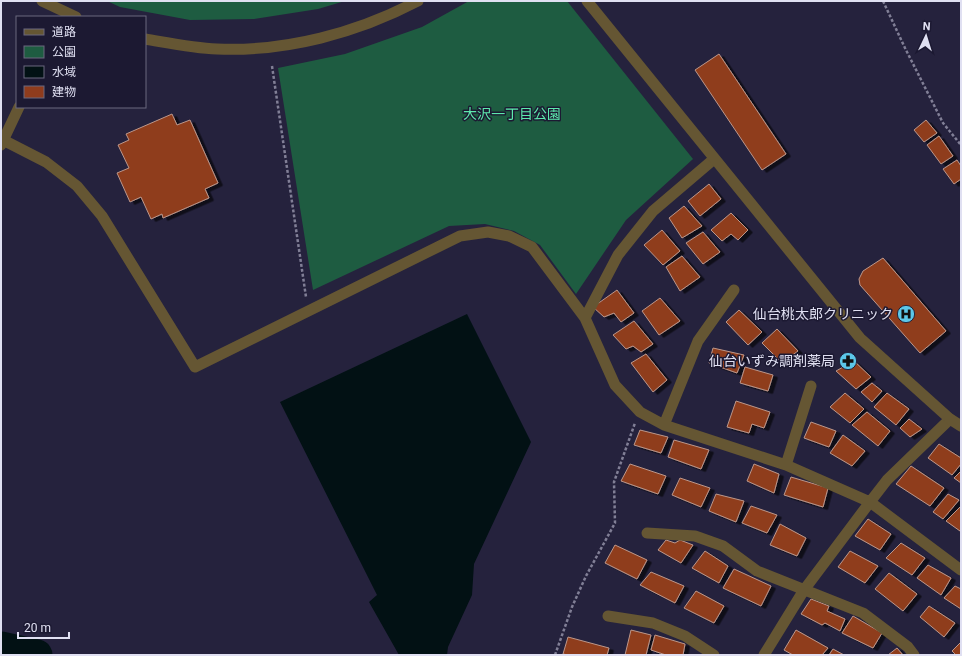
<svg xmlns="http://www.w3.org/2000/svg" width="962" height="656" viewBox="0 0 962 656" font-family="Roboto,'Noto Sans JP',sans-serif">
  <defs>
    <filter id="shadow"><feDropShadow dx="4.5" dy="2.5" stdDeviation="0" flood-color="#0009"/></filter>
  </defs>
  <rect width="100%" height="100%" fill="#25223d"/>
  <path fill="#1e5c41" d="M 107,1 L 345,1 L 318,9 L 254,19 L 190,20 L 120,7 Z
    M 469,1 L 567,1 L 693,159 L 626,220 L 576,294 L 540,245 L 514,231 L 485,224 L 449,226 L 313,290 L 278,68 L 345,54 L 422,27 Z"/>
  <path fill="#021114" d="M 467,314 L 531,442 L 474,564 L 472,595 L 448,647 L 447,655 L 399,655 L 369,602 L 377,595 L 280,402 Z"/>
  <g fill="none" stroke-linecap="round" stroke-linejoin="round">
    <path stroke="#021114" stroke-width="31" d="M 1,647 L 37,655"/>
  </g>
  <path fill="#8f3c1d" stroke="#bc978a" filter="url(#shadow)" d="M 719,54 L 786,154 L 762,170 L 695,70 Z
    M 172,114 L 177,125 L 190,120 L 218,183 L 205,189 L 209,198 L 163,218 L 162,214 L 151,219 L 141,197 L 130,202 L 117,173 L 129,168 L 118,145 L 129,140 L 126,134 Z
    M 926,120 L 937,133 L 924,142 L 914,130 Z
    M 939,136 L 953,156 L 941,164 L 927,145 Z
    M 957,160 L 961,166 L 961,179 L 954,184 L 943,169 Z
    M 709,184 L 721,199 L 700,216 L 688,201 Z
    M 684,206 L 702,226 L 682,238 L 669,218 Z
    M 731,213 L 748,230 L 738,240 L 731,234 L 722,241 L 711,230 Z
    M 662,230 L 680,251 L 663,265 L 644,245 Z
    M 703,232 L 720,252 L 703,264 L 686,243 Z
    M 682,256 L 700,277 L 680,291 L 666,267 Z
    M 883,258 L 946,331 L 920,353 L 860,285 L 859,279 L 863,271 Z
    M 617,290 L 634,313 L 621,322 L 614,313 L 604,317 L 593,307 Z
    M 660,298 L 680,321 L 659,335 L 642,311 Z
    M 739,310 L 762,332 L 748,345 L 726,322 Z
    M 634,321 L 653,344 L 641,352 L 633,346 L 626,349 L 613,335 Z
    M 777,329 L 798,351 L 782,363 L 762,343 Z
    M 713,348 L 744,355 L 737,373 L 709,363 Z
    M 646,354 L 667,380 L 653,392 L 631,363 Z
    M 854,361 L 871,377 L 856,389 L 836,371 Z
    M 745,367 L 773,375 L 768,391 L 740,383 Z
    M 872,383 L 882,391 L 872,402 L 861,392 Z
    M 845,393 L 864,409 L 850,423 L 830,407 Z
    M 887,393 L 909,409 L 896,425 L 874,407 Z
    M 736,401 L 770,412 L 764,428 L 752,424 L 749,433 L 727,427 Z
    M 867,412 L 890,431 L 878,446 L 852,425 Z
    M 909,419 L 922,429 L 910,437 L 900,428 Z
    M 811,422 L 836,431 L 829,447 L 804,438 Z
    M 640,430 L 668,437 L 661,453 L 634,445 Z
    M 843,435 L 865,451 L 852,466 L 830,453 Z
    M 674,440 L 709,450 L 701,469 L 668,457 Z
    M 939,444 L 961,458 L 961,464 L 952,475 L 928,458 Z
    M 630,464 L 666,476 L 658,494 L 621,481 Z
    M 754,464 L 779,474 L 774,493 L 747,481 Z
    M 911,466 L 944,488 L 930,506 L 896,484 Z
    M 961,471 L 961,483 L 954,478 Z
    M 791,477 L 828,488 L 823,507 L 784,495 Z
    M 680,478 L 710,488 L 701,507 L 672,495 Z
    M 716,494 L 744,501 L 736,522 L 709,511 Z
    M 948,494 L 959,500 L 943,519 L 933,512 Z
    M 751,506 L 777,515 L 767,533 L 742,523 Z
    M 961,506 L 961,529 L 960,531 L 946,521 Z
    M 868,519 L 891,534 L 880,550 L 855,536 Z
    M 780,524 L 806,538 L 797,556 L 770,545 Z
    M 666,540 L 675,543 L 680,540 L 693,545 L 681,563 L 658,550 Z
    M 901,543 L 925,558 L 912,575 L 886,558 Z
    M 615,545 L 647,560 L 637,579 L 605,563 Z
    M 705,551 L 728,566 L 719,583 L 692,568 Z
    M 850,551 L 878,566 L 865,583 L 838,567 Z
    M 928,565 L 951,578 L 941,595 L 917,578 Z
    M 734,569 L 771,586 L 761,606 L 723,588 Z
    M 651,572 L 684,586 L 675,603 L 640,585 Z
    M 889,573 L 917,594 L 903,611 L 875,589 Z
    M 955,586 L 961,589 L 961,609 L 944,598 Z
    M 696,591 L 724,606 L 714,623 L 684,608 Z
    M 811,599 L 829,606 L 827,611 L 845,619 L 840,631 L 825,623 L 822,625 L 801,614 Z
    M 929,606 L 955,623 L 944,637 L 920,617 Z
    M 853,616 L 882,633 L 873,648 L 842,633 Z
    M 631,630 L 651,635 L 646,655 L 625,655 Z
    M 796,630 L 828,648 L 822,655 L 793,655 L 784,650 Z
    M 655,635 L 685,644 L 683,655 L 666,655 L 651,650 Z
    M 568,637 L 609,648 L 607,655 L 568,655 L 563,654 Z
    M 961,642 L 961,655 L 956,655 L 952,651 Z
    M 897,648 L 903,655 L 888,655 Z
    M 833,649 L 844,655 L 829,655 Z"/>
  <g fill="none" stroke-linecap="round" stroke-linejoin="round">
    <path stroke="#817f96" stroke-width="2.5" stroke-dasharray="3 2" stroke-linecap="butt" d="M 883,1 L 905,48 L 943,123 L 961,145
      M 272,66 L 306,297
      M 555,655 L 572,607 L 586,576 L 615,523 L 614,482 L 635,423"/>
    <path stroke="#655633" stroke-width="11" d="M 3,140 L 46,162 L 77,186 L 102,216 L 195,367 L 460,236 L 488,232 L 509,236 L 532,247 L 585,318 L 615,385 L 640,412 L 664,425 L 786,465 L 870,502 L 961,570
      M 585,318 L 618,255 L 653,211 L 714,159
      M 664,425 L 698,341 L 734,290
      M 786,465 L 811,386
      M 647,533 L 695,536 L 723,546 L 757,571 L 863,613 L 908,647 L 914,655
      M 608,616 L 653,623 L 685,636 L 714,655
      M 764,655 L 804,590 L 870,502 L 887,480 L 950,419"/>
    <path stroke="#655633" stroke-width="11" d="M 42,1 L 76,17
      M 587,1 L 860,338 L 950,419 L 961,426
      M 145,39 C 169,43 193,48 217,49 C 286,52 357,33 418,1
      M 1,145 L 19,107"/>
  </g>
  <defs>
    <symbol id="hospital-disc" viewBox="-11 -11 22 22"><circle r="9.5" fill="#5cc7e8" stroke="#1c1932"/><path d="M-5-5h3v3.5h4V-5h3V5h-3V1.5h-4V5h-3Z" fill="#111"/></symbol>
    <symbol id="pharmacy-disc" viewBox="-11 -11 22 22"><circle r="9.5" fill="#5cc7e8" stroke="#1c1932"/><path d="M-2-6h4v4h4v4h-4v4h-4v-4h-4v-4h4Z" fill="#111"/></symbol>
  </defs>
  <g fill-rule="evenodd">
    <use href="#hospital-disc" x="896" y="304" width="20" height="20"/>
    <use href="#pharmacy-disc" x="838" y="351" width="20" height="20"/>
  </g>
  <g text-anchor="middle" dominant-baseline="central" stroke-width="3" stroke-linejoin="round" paint-order="stroke">
    <g font-size="14" fill="#5deaad" stroke="#1c1932">
      <text x="512" y="114">大沢一丁目公園</text>
    </g>
    <g font-size="14" fill="#e0e0f2" stroke="#1c1932" text-anchor="end">
      <text x="893" y="314">仙台桃太郎クリニック</text>
      <text x="835" y="361">仙台いずみ調剤薬局</text>
    </g>
  </g>
  <rect width="962" height="656" fill="none" stroke="#e0e0f2" stroke-width="4"/>
  <rect x="16" y="16" width="130" height="92" fill="#1c1932" stroke="#6a697f"/>
  <rect x="24" y="29" width="20" height="6" fill="#655633" stroke="#6a697f"/>
  <text x="52" y="36" font-size="12" fill="#e0e0f2">道路</text>
  <rect x="24" y="46" width="20" height="12" fill="#1e5c41" stroke="#6a697f"/>
  <text x="52" y="56" font-size="12" fill="#e0e0f2">公園</text>
  <rect x="24" y="66" width="20" height="12" fill="#021114" stroke="#6a697f"/>
  <text x="52" y="76" font-size="12" fill="#e0e0f2">水域</text>
  <rect x="24" y="86" width="20" height="12" fill="#8f3c1d" stroke="#6a697f"/>
  <text x="52" y="96" font-size="12" fill="#e0e0f2">建物</text>
  <g transform="translate(926 36) rotate(4)" stroke="#1c1932" stroke-width="3" paint-order="stroke">
  <path d="M0-3L7 15L0 10L-7 15Z" fill="#e0e0f2"/>
  <text y="-6" font-size="11" font-weight="bold" text-anchor="middle" fill="#e0e0f2">N</text>
  </g>
  <path d="M18 632v6h51v-6" fill="none" stroke="#e0e0f2" stroke-width="2"/>
  <text x="24" y="632" font-size="12" fill="#e0e0f2" stroke="#1c1932" stroke-width="3" paint-order="stroke">20 m</text>
</svg>
